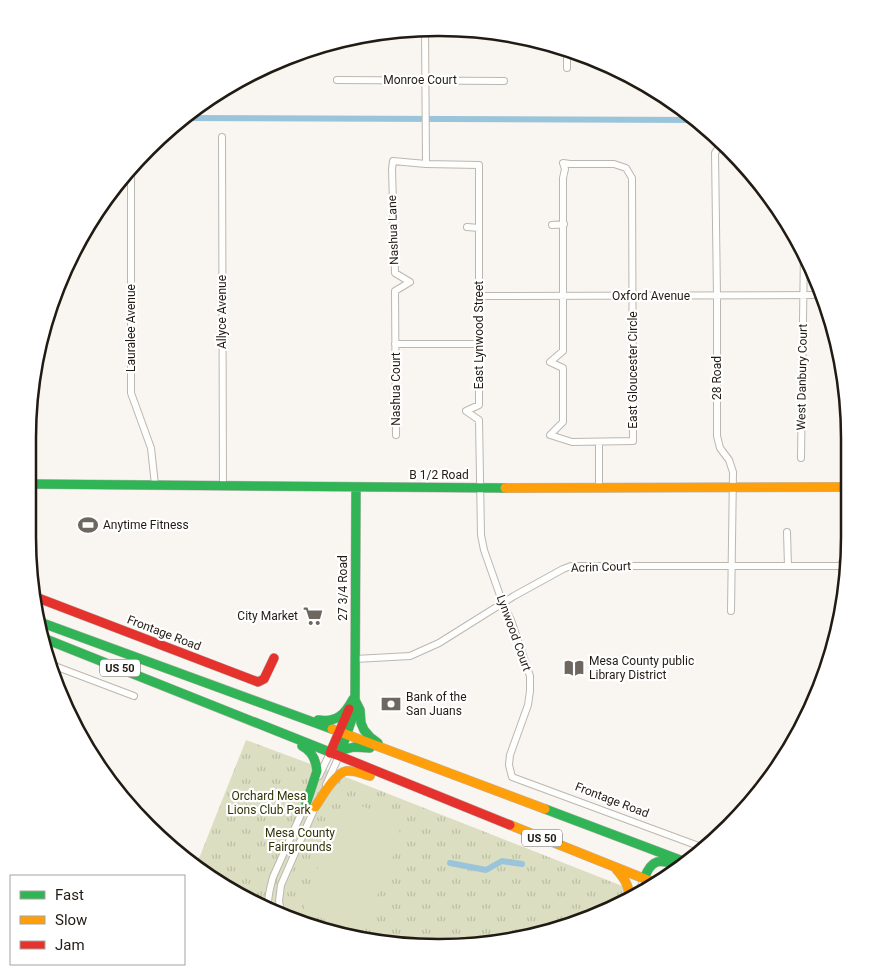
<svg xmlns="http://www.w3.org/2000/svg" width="877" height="975" viewBox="0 0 877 975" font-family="Roboto,sans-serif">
  <defs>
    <pattern id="grass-tufts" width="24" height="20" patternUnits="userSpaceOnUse" patternTransform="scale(1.25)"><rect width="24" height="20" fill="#dcdec1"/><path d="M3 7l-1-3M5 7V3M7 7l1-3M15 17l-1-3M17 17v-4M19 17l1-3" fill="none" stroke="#bcbea5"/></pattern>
  </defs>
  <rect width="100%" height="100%" fill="#f9f5f0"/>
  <path fill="url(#grass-tufts)" d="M 246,740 L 343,776 L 640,893 L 620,905 L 545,934 L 439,947 L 358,940 L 257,905 L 192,865 L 200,856 Z"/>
  <path fill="#dcdec1" d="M 359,805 C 370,809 388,816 396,824 C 400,828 400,834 400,839 L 366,923 L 361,929 L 352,930 L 311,914 L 305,910 L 305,900 L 340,814 C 345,807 351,806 359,805 Z"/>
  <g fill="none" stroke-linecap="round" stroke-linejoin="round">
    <path stroke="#9ac4da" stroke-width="6" d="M 183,118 L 697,120
      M 189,863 L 192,863
      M 450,863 L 486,870 L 502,861 L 522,864"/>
    <defs>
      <path id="street" d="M 425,29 L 426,164
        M 567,48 L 567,68
        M 337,80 L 504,81
        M 222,137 L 223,486
        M 722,142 L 715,153 L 717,296 L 717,436 L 720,448 L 729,460 L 733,472 L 731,611
        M 563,163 L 570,164 L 614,164 L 626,168 L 632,178 L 633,441 L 572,442 L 550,435 L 563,422 L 563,368 L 550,362 L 563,351 L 563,178 L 565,169 Z
        M 130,167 L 131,167 L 131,393 L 151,448 L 155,485
        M 552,225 L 564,224
        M 467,227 L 479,228
        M 479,296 L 822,295
        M 395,344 L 479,344
        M 396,435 L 395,291 L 410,282 L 395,273 L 392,169 L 393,161 L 426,164 L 479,165 L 479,405 L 466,411 L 479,420 L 481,535 L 484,550 L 503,604 L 511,620 L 530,676 L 530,691 L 528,705 L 510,755 L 509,765 L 512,777 L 704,848
        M 599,442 L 599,487
        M 801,458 L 804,251
        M 787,532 L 788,566
        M 846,576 C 839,569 840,560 849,555
        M 355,659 L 410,656 L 439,643 L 514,596 L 563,569 L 571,566 L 841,566
        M 52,665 L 134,696
        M 319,776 L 330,753
        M 326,785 L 339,756
        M 638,894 L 644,879
        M 268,909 C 267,898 270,888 273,877 L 306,803
        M 281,913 L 279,901 L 281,885 L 316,805"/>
      <path id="fast" d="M 30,484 L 505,488
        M 37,621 L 332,729
        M 43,638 L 332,753
        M 355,700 L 360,710 L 361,723 L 364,730 L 370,737 L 378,743
        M 318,720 C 337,723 345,714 353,699
        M 302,746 C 312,751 316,760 317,771 L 306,804
        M 330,753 L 354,747 L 370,748
        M 340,754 L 354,713 L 355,700 L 356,487
        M 545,809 L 688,863
        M 644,879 C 652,857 660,860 680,865"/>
      <path id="slow" d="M 505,488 L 849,487
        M 332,729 L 545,809
        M 315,807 C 322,797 334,774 346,771 C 354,770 363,774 370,776
        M 510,825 L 655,883
        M 616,869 C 624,878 630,886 629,899"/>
      <path id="jam" d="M 33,596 L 258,682 L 264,679 L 274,658
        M 330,753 L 349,709
        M 332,753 L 510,825"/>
    </defs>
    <use href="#street" stroke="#bcb7b1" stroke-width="8"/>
    <use href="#fast" stroke="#bcb7b1" stroke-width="10"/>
    <use href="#slow" stroke="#bcb7b1" stroke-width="10"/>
    <use href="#jam" stroke="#bcb7b1" stroke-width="10"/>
    <use href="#street" stroke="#fefefd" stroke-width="6"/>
    <use href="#fast" stroke="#30b455" stroke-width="9"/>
    <use href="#slow" stroke="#ff9f0a" stroke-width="9"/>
    <use href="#jam" stroke="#e5322d" stroke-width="9"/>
  </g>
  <defs>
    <symbol id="stadium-bare" viewBox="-9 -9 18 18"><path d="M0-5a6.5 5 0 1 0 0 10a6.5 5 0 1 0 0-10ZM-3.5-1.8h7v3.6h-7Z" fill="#6d6760" stroke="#fff" stroke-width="2.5" paint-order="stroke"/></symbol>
    <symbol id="supermarket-bare" viewBox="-9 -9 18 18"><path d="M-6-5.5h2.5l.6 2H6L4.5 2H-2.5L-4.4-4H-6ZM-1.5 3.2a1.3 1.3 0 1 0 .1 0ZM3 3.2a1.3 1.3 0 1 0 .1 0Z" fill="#6d6760" stroke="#fff" stroke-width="2.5" paint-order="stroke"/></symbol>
    <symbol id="library-bare" viewBox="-9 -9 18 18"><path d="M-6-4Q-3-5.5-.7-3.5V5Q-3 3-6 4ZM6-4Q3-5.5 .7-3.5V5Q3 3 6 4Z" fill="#6d6760" stroke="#fff" stroke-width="2.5" paint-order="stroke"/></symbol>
    <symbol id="bank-bare" viewBox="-9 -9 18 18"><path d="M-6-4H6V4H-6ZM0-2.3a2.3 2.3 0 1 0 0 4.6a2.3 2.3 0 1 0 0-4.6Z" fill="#6d6760" stroke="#fff" stroke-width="2.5" paint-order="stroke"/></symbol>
  </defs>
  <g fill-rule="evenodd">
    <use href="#stadium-bare" x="74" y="511" width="28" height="28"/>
    <use href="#supermarket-bare" x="299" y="602" width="28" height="28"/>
    <use href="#library-bare" x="560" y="654" width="28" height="28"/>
    <use href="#bank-bare" x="377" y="690" width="28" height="28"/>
  </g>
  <g text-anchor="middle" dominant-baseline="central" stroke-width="4.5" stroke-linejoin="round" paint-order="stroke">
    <g fill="#fff" stroke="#645f5a" stroke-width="1">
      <rect x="100" y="659.5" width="40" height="17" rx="4"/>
      <rect x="522" y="829.5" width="40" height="17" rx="4"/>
    </g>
    <g font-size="11" font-weight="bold" fill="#221b13">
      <text x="120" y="668">US 50</text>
      <text x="542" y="838">US 50</text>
    </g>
    <g font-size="12" fill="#221b13" stroke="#fff">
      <text x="420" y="80">Monroe Court</text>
      <text transform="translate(393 230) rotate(-92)">Nashua Lane</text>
      <text x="651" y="296">Oxford Avenue</text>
      <text transform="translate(222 312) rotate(-90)">Allyce Avenue</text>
      <text transform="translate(131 328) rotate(-90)">Lauralee Avenue</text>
      <text transform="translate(479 335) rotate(-90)">East Lynwood Street</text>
      <text transform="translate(633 370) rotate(-90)">East Gloucester Circle</text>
      <text transform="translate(802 377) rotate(-89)">West Danbury Court</text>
      <text transform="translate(717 378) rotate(-90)">28 Road</text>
      <text transform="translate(396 389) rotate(-90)">Nashua Court</text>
      <text x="439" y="475">B 1/2 Road</text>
      <text transform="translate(601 567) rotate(-2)">Acrin Court</text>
      <text transform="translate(343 588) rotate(-90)">27 3/4 Road</text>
      <text transform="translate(164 633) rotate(21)">Frontage Road</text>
      <text transform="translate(514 633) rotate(70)">Lynwood Court</text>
      <text transform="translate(612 800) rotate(21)">Frontage Road</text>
    </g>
    <g font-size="12" fill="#221b13" stroke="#fff" text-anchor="start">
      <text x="103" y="525">Anytime Fitness</text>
      <text x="298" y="616" text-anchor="end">City Market</text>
      <text x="589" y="661">Mesa County public<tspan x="589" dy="14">Library District</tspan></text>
      <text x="406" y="697">Bank of the<tspan x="406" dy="14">San Juans</tspan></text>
    </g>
    <g font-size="12" fill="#303405" stroke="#fff">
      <text x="269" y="796">Orchard Mesa<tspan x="269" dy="14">Lions Club Park</tspan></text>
      <text x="300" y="833">Mesa County<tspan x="300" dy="14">Fairgrounds</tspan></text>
    </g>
  </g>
  <path d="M0 0H877V975H0ZM438 36H439A402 402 0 0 1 841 438V537A402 402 0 0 1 439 939H438A402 402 0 0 1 36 537V438A402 402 0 0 1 438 36Z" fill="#fff" fill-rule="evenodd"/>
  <path fill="none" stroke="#221b13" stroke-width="2.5" d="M438 36H439A402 402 0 0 1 841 438V537A402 402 0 0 1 439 939H438A402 402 0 0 1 36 537V438A402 402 0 0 1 438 36Z"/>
  <rect x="10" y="875" width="175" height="90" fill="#ffffff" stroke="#a7a4a1"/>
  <rect x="20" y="891" width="25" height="8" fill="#30b455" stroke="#a7a4a1"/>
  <text x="55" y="900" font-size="15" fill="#221b13">Fast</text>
  <rect x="20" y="916" width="25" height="8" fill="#ff9f0a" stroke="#a7a4a1"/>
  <text x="55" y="925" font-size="15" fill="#221b13">Slow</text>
  <rect x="20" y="941" width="25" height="8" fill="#e5322d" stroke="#a7a4a1"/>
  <text x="55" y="950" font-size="15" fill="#221b13">Jam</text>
</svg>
